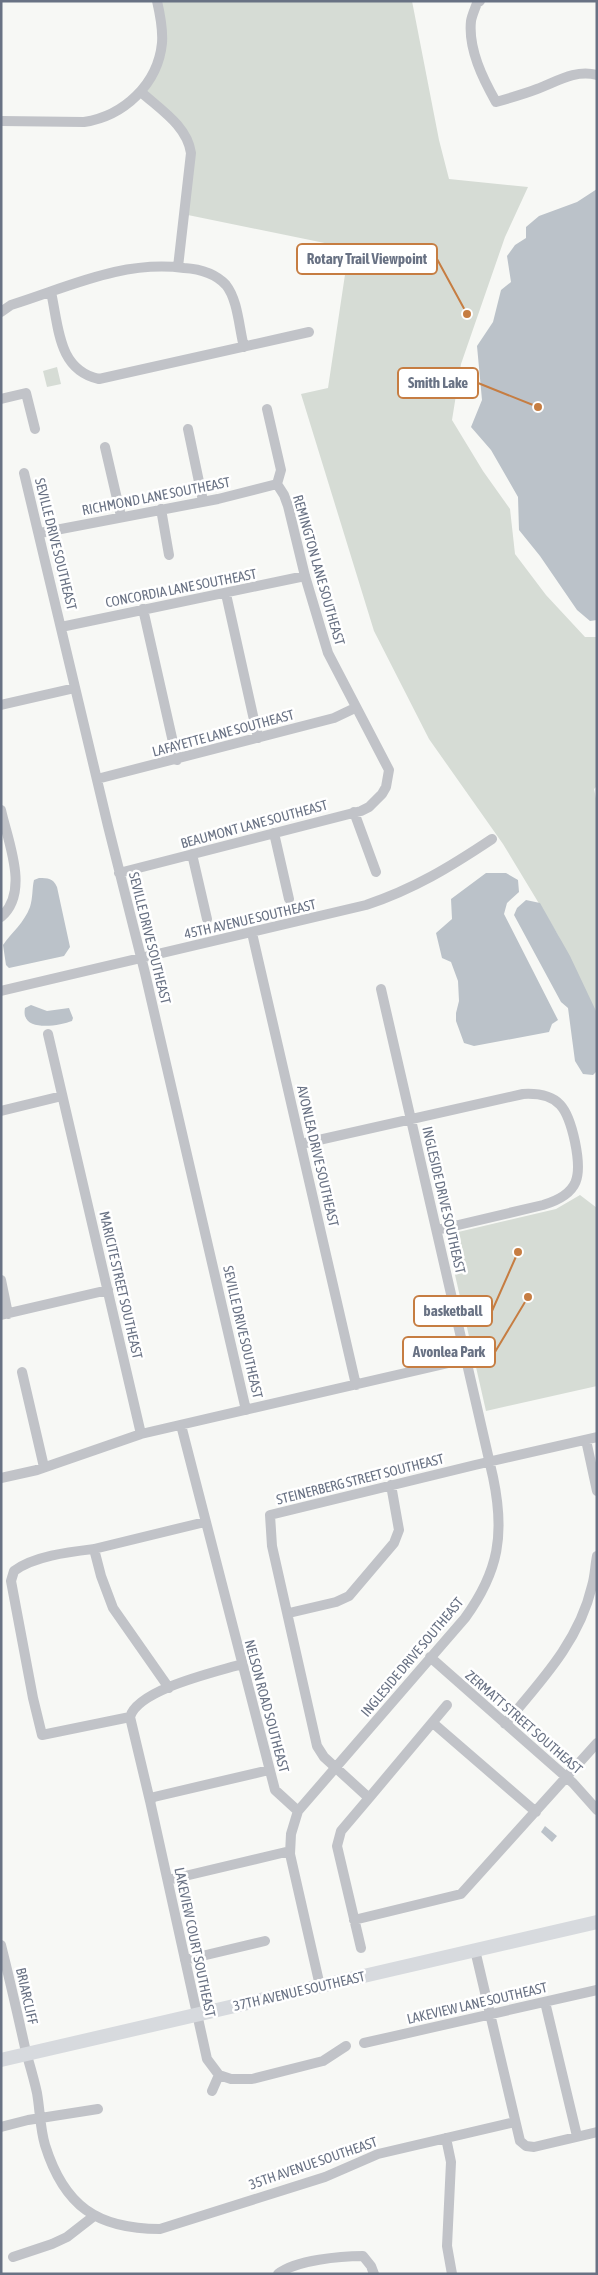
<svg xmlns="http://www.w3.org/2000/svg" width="598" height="2275" viewBox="0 0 598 2275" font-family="'Asap Condensed',sans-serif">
  <rect width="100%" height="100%" fill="#f7f8f5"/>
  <path fill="#d6dcd5" d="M 157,1 L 412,1 L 439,140 L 449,179 L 528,187 L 505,237 L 461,364 L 452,420 L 483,471 L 510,509 L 515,554 L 546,595 L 585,637 L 597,637 L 597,786 L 594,789 L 597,803 L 597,1027 L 593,1013 L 558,935 L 503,844 L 429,739 L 374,631 L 301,394 L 328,388 L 349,248 L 183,214 L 189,140 L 141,92 L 162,43 Z
    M 57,367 L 61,384 L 47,387 L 43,371 Z
    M 580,1195 L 597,1208 L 597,1386 L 486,1411 L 448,1244 L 454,1233 L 556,1209 Z"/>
  <path fill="#bbc2c9" d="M 597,189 L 597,620 L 590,621 L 577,610 L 540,556 L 519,530 L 518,497 L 491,450 L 471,427 L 482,400 L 477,346 L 493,322 L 501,290 L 511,282 L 507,256 L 515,245 L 526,238 L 526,227 L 539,216 L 577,202 Z
    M 486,873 L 506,873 L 518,880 L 519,892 L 507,903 L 504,914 L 558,1020 L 552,1024 L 549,1032 L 474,1046 L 464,1043 L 456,1021 L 456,1013 L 459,1001 L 458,981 L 451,962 L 442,958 L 436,933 L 452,919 L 451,899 Z
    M 39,878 C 48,878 53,878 57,887 L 70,947 L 64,956 L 9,968 L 6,965 L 3,945 C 12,932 24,923 30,907 C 33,898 32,888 34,880 Z
    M 526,900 L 540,903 L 570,956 L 596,1011 L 597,1071 L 593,1075 L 583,1074 L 575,1061 L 568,1008 L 561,1002 L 514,915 L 517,908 Z
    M 31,1005 L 47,1011 L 69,1008 L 73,1018 L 72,1021 C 59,1026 20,1033 25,1008 Z
    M 545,1826 L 557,1836 L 552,1842 L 541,1832 Z"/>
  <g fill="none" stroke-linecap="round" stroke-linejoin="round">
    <path stroke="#c1c3c8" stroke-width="10" d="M 480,1 L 477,3 C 475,9 472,15 471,21 C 468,49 483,79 496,102 C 510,98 524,94 537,89 C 556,82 575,69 597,75
      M 141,92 C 161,110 187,126 191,153 L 178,267
      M 1,121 L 84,122 C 124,116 158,84 162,43 C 163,30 160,14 157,1
      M 51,292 C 59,328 58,370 99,379 L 309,332
      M 1,312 L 11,305 C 69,287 122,260 184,268 C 200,269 215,273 226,285 C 238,300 239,328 244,347
      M 1,399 L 26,393 L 35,429
      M 267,409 L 281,470 L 277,484
      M 188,429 L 203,501
      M 105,447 L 121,516
      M 24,473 L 108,826 L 145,973 L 246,1410
      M 161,509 L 169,555
      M 40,533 L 218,499 L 277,484
      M 226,594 L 258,738
      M 143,609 L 177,760
      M 61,627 L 305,576
      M 1,705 L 75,688
      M 97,779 L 334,718 L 355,708
      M 1,810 C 8,842 30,892 1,917
      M 354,812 L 376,872
      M 274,833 L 289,899
      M 192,854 L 207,919
      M 119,873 L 361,811 L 369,807 L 382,794 L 386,787 L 389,770 L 328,653 L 305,576 L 288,506 L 284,495 L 277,484
      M 252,933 L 356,1385
      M 1,991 L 366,905 C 414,889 450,867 492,839
      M 1,1111 L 62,1096
      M 301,1144 L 523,1094 C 560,1092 568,1109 575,1142 C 582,1176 580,1194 543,1205 L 437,1230
      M 1,1280 L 8,1314
      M 1,1315 L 108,1290
      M 22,1372 L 44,1467
      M 181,1425 L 275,1790 L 298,1811 L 291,1834 L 290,1854 L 320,1986
      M 141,1434 L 466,1359
      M 586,1440 L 597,1491
      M 1,1478 L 37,1470 L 141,1434 L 48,1034
      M 94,1549 C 69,1552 34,1556 14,1571 L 11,1581 L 33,1698 L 42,1735 L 130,1717
      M 289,1613 L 336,1602 L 349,1596 L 394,1543 L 399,1530 L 391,1485
      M 430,1657 L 573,1783 L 597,1810
      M 169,1688 L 113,1608 L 101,1576 L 94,1549 L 205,1522
      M 433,1723 L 536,1812
      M 505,1724 C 540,1682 579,1642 592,1586 C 595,1576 595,1566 597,1556
      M 269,1770 L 154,1797 L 150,1801 L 207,2059 L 219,2075 L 231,2079 L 252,2079 L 323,2061 L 346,2046
      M 369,1798 L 447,1705
      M 150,1801 L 130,1717 C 138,1689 216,1672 242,1664
      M 298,1811 L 465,1618 C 499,1571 505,1534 493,1477 L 381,989
      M 168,1880 L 290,1851
      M 354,1920 L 461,1894 L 597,1743
      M 1,1945 C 10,1981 18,2016 26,2052 C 30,2066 34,2079 37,2093 C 40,2110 40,2128 45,2145 C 64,2206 97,2229 160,2229 L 325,2177 L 378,2154 L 515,2122
      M 361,1948 L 337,1846 L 341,1831 L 369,1798 L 324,1757 L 317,1746 L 272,1546 L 270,1515 L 475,1465 L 597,1437
      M 475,1950 L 520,2141 L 526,2146 L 534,2147 L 597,2132
      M 185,1960 L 265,1941
      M 545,2002 L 577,2136
      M 364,2043 L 597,1990
      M 212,2091 L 219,2075
      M 1,2127 L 28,2120 L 98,2109
      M 446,2138 L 451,2162 L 447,2246 L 452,2274
      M 13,2257 L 52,2244 L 67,2237 L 94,2216
      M 278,2274 C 296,2260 341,2256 363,2256 L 371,2266 L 374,2274"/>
    <path stroke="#d7dade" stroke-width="14" d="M 1,2060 L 597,1922"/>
  </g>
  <g text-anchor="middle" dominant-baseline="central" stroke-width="5" stroke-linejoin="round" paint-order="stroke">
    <g font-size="14" fill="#697284" stroke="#fff">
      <text transform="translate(156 496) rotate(-11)">RICHMOND LANE SOUTHEAST</text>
      <text transform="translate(56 544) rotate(76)">SEVILLE DRIVE SOUTHEAST</text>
      <text transform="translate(319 570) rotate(74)">REMINGTON LANE SOUTHEAST</text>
      <text transform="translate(181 588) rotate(-11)">CONCORDIA LANE SOUTHEAST</text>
      <text transform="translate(223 733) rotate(-15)">LAFAYETTE LANE SOUTHEAST</text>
      <text transform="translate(254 824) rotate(-15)">BEAUMONT LANE SOUTHEAST</text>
      <text transform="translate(250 919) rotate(-13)">45TH AVENUE SOUTHEAST</text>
      <text transform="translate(150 938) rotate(76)">SEVILLE DRIVE SOUTHEAST</text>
      <text transform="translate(318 1156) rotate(77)">AVONLEA DRIVE SOUTHEAST</text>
      <text transform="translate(444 1200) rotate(77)">INGLESIDE DRIVE SOUTHEAST</text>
      <text transform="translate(121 1285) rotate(77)">MARICITE STREET SOUTHEAST</text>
      <text transform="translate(243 1332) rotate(77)">SEVILLE DRIVE SOUTHEAST</text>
      <text transform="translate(360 1479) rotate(-14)">STEINERBERG STREET SOUTHEAST</text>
      <text transform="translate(412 1657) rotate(-50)">INGLESIDE DRIVE SOUTHEAST</text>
      <text transform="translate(267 1706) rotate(75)">NELSON ROAD SOUTHEAST</text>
      <text transform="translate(524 1722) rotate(41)">ZERMATT STREET SOUTHEAST</text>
      <text transform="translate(195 1942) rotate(78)">LAKEVIEW COURT SOUTHEAST</text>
      <text transform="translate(299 1991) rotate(-13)">37TH AVENUE SOUTHEAST</text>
      <text transform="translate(27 1996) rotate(77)">BRIARCLIFF</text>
      <text transform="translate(477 2003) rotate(-13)">LAKEVIEW LANE SOUTHEAST</text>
      <text transform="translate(313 2163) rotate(-19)">35TH AVENUE SOUTHEAST</text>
    </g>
  </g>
  <path fill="none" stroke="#c67d42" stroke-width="2" d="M467 314L437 259M538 407L478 383M518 1252L492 1311M528 1297L495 1352"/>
  <g fill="#c67d42" stroke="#fff" stroke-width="2">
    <circle cx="467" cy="314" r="5"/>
    <circle cx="538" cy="407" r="5"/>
    <circle cx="518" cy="1252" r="5"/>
    <circle cx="528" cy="1297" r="5"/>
  </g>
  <g fill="#fff" stroke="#c67d42" stroke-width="2">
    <rect x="297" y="244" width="140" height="30" rx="5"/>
    <rect x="398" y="368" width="80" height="30" rx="5"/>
    <rect x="414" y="1296" width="78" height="30" rx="5"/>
    <rect x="403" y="1337" width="92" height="30" rx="5"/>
  </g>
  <g font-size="15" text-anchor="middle" font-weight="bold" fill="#697284">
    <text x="367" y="264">Rotary Trail Viewpoint</text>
    <text x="438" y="388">Smith Lake</text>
    <text x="453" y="1316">basketball</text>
    <text x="449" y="1357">Avonlea Park</text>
  </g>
  <rect width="598" height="2275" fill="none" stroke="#697284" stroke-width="5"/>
</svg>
